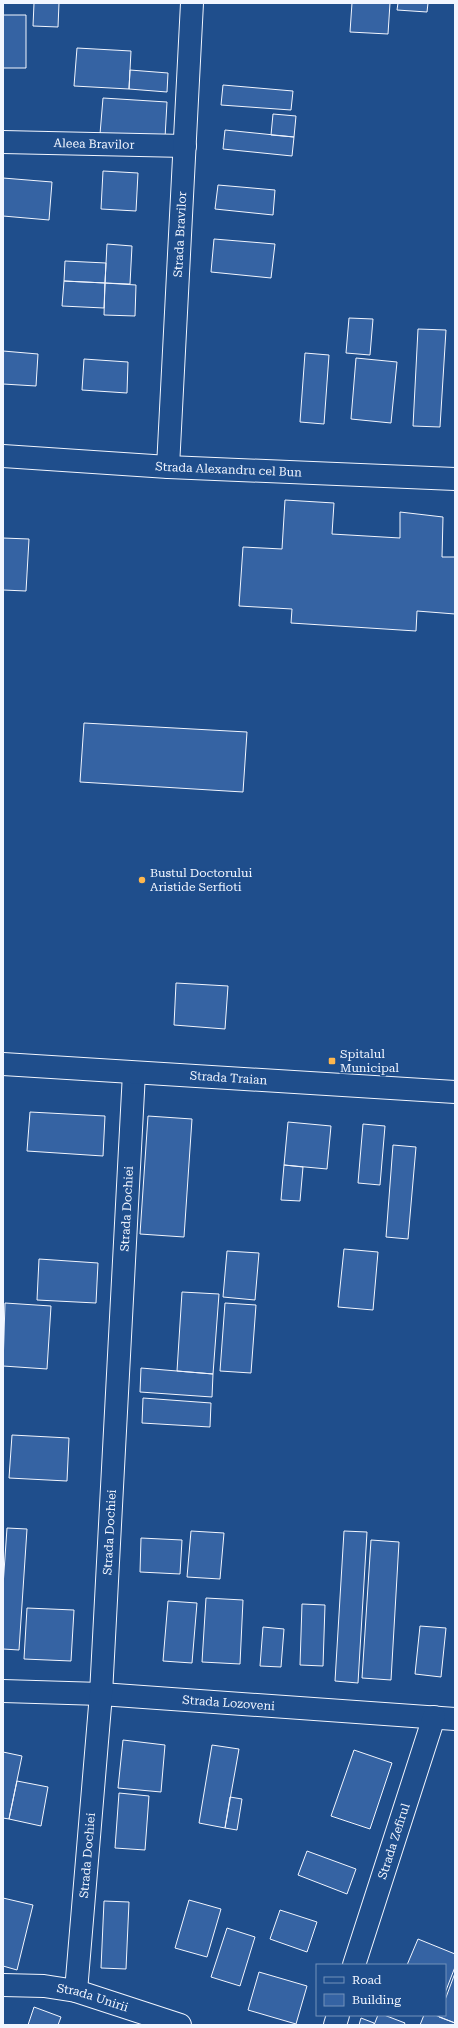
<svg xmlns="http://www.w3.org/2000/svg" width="458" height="2028" viewBox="0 0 458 2028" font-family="'Roboto Serif',serif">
  <rect width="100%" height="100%" fill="#1f4e8c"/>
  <path fill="#3563a3" stroke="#f2f6ff" d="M 34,3 L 59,3 L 58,27 L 33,26 Z
    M 352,3 L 390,3 L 388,34 L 350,32 Z
    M 398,3 L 428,3 L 427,12 L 397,10 Z
    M 3,15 L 26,15 L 26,68 L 3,68 Z
    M 77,48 L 131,51 L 129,89 L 74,86 Z
    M 130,70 L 168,73 L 167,92 L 129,89 Z
    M 223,85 L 293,91 L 291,110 L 221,105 Z
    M 103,98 L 167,102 L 165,138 L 100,134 Z
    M 273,114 L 296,116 L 294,137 L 271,135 Z
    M 225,130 L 294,137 L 292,156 L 223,149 Z
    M 103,171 L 138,173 L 136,211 L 101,209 Z
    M 3,178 L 52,182 L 49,220 L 3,216 Z
    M 218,185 L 275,190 L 273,215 L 215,209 Z
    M 214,239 L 275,244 L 271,278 L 211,272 Z
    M 107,244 L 132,246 L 130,284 L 105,283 Z
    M 65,261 L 106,263 L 105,283 L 64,281 Z
    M 64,281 L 105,283 L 104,308 L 62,306 Z
    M 105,283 L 136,285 L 135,316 L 104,315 Z
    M 349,318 L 373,319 L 370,355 L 346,353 Z
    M 418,329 L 446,330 L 440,427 L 413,426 Z
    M 3,351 L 38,354 L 36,386 L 3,384 Z
    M 305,353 L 329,355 L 324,424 L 300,422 Z
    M 356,358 L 397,362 L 391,423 L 351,419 Z
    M 84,359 L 128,362 L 127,393 L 82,390 Z
    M 285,500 L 334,503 L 332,534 L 400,538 L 400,512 L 443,517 L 442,557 L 455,557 L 455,614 L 417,611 L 416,631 L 291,623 L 292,609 L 239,606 L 243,547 L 282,549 Z
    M 3,538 L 29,539 L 26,591 L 3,590 Z
    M 84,723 L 247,732 L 243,792 L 80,782 Z
    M 176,983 L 228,986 L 225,1029 L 174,1025 Z
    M 30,1112 L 105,1116 L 103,1156 L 27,1151 Z
    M 148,1116 L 192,1119 L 184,1237 L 140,1234 Z
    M 288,1122 L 331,1126 L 327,1169 L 284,1165 Z
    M 363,1124 L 385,1126 L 380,1185 L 358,1183 Z
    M 393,1145 L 416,1147 L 408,1239 L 386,1237 Z
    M 284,1165 L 303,1167 L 300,1201 L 281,1200 Z
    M 344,1249 L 378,1252 L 373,1310 L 338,1307 Z
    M 227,1251 L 259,1253 L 255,1300 L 223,1297 Z
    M 39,1259 L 98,1263 L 96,1303 L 37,1300 Z
    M 182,1292 L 219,1294 L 213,1374 L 177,1371 Z
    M 5,1303 L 51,1306 L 47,1369 L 3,1366 Z
    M 225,1303 L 256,1305 L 251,1373 L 220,1371 Z
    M 141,1368 L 213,1374 L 212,1397 L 140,1392 Z
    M 143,1398 L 211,1403 L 210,1427 L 142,1423 Z
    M 12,1435 L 69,1438 L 67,1481 L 9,1478 Z
    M 7,1528 L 27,1529 L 19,1650 L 3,1649 L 3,1586 Z
    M 191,1531 L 224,1533 L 220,1579 L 187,1577 Z
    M 344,1531 L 367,1532 L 358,1683 L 335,1681 Z
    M 141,1538 L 182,1540 L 180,1574 L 140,1572 Z
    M 371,1540 L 399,1542 L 391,1680 L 362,1678 Z
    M 206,1598 L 243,1600 L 240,1664 L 202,1662 Z
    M 168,1601 L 197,1603 L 192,1663 L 163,1661 Z
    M 302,1604 L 325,1605 L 323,1666 L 300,1665 Z
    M 27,1608 L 74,1610 L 71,1661 L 24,1659 Z
    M 420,1626 L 446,1628 L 441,1677 L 415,1674 Z
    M 263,1627 L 284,1629 L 281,1667 L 260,1666 Z
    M 123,1740 L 165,1745 L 161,1792 L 118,1788 Z
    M 212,1745 L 239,1749 L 225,1828 L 199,1823 Z
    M 354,1750 L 392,1763 L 370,1829 L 331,1816 Z
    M 3,1752 L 22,1756 L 9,1819 L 3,1818 Z
    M 17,1781 L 48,1787 L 41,1826 L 9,1819 Z
    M 119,1793 L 149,1796 L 145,1850 L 115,1848 Z
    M 230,1797 L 242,1799 L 237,1830 L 225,1828 Z
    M 307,1851 L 356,1869 L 347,1894 L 298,1875 Z
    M 3,1898 L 33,1905 L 17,1970 L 3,1966 Z
    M 189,1900 L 221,1909 L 207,1957 L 175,1948 Z
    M 104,1901 L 129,1902 L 126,1969 L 101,1968 Z
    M 280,1910 L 317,1922 L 307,1952 L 270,1939 Z
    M 227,1928 L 255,1937 L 240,1986 L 211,1977 Z
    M 418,1939 L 455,1954 L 455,1967 L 445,1993 L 445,1965 L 407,1965 Z
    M 259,1972 L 307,1986 L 296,2024 L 248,2010 Z
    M 455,1973 L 455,2023 L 439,2017 L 440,2015 L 445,2015 L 445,2000 Z
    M 34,2007 L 61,2017 L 58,2025 L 28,2025 Z
    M 378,2015 L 384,2015 L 405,2023 L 404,2025 L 374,2025 Z
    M 424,2015 L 435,2015 L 455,2023 L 455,2025 L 420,2025 Z
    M 361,2018 L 374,2023 L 374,2025 L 359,2025 Z"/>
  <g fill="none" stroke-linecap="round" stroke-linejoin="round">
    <defs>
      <g id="minor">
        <path id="s1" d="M 3,142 L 185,146"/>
        <path id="s2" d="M 3,456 L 168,467 L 455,479"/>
        <path id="s3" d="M 168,467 L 192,3"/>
        <path id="s4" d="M 3,1691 L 101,1694 L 455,1719"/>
        <path id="s5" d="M 354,1965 L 434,1717"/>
        <path id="s6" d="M 3,1985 L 44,1986 L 76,1991 L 180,2025"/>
        <path id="s7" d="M 76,1991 L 101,1694 L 134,1073"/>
        <path d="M 335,2025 L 338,2015"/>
      </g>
      <g id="major">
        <path id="s8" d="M 3,1064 L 455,1092"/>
      </g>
    </defs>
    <use href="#minor" stroke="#f2f6ff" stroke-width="24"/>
    <use href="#major" stroke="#f2f6ff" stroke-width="24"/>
    <use href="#minor" stroke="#1f4e8c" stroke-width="22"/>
    <use href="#major" stroke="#1f4e8c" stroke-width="22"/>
  </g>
  <g fill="#ffb74d" stroke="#1f4e8c" stroke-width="1.5">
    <circle cx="142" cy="880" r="4"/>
    <rect x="328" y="1057" width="8" height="8" rx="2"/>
  </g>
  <g text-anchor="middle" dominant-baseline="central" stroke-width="3" stroke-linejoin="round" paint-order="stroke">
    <g font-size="12" fill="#f2f6ff" stroke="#1f4e8c">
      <text stroke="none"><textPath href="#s1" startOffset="91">Aleea Bravilor</textPath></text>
      <text stroke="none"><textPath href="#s3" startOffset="233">Strada Bravilor</textPath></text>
      <text stroke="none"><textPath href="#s2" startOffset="226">Strada Alexandru cel Bun</textPath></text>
      <text stroke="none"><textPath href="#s8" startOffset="226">Strada Traian</textPath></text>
      <text stroke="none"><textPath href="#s7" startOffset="784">Strada Dochiei</textPath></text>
      <text stroke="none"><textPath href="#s7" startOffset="460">Strada Dochiei</textPath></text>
      <text stroke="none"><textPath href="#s4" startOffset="226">Strada Lozoveni</textPath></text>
      <text stroke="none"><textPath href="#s5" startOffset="130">Strada Zefirul</textPath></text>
      <text stroke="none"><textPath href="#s7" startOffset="136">Strada Dochiei</textPath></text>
      <text stroke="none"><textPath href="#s6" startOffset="91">Strada Unirii</textPath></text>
    </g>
    <g font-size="12" fill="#f2f6ff" stroke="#1f4e8c" text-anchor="start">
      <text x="150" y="873">Bustul Doctorului<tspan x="150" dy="14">Aristide Serfioti</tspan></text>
      <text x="340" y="1054">Spitalul<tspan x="340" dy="14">Municipal</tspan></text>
    </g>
  </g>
  <rect width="458" height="2028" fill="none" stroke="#f2f6ff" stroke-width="8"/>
  <rect x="316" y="1964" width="130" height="52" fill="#1f4e8c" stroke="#7391ba"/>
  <rect x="324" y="1977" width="20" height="6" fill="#1f4e8c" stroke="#7391ba"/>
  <text x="352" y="1984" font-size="12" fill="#f2f6ff">Road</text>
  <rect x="324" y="1994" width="20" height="12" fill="#3563a3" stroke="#7391ba"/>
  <text x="352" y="2004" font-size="12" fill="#f2f6ff">Building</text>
</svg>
